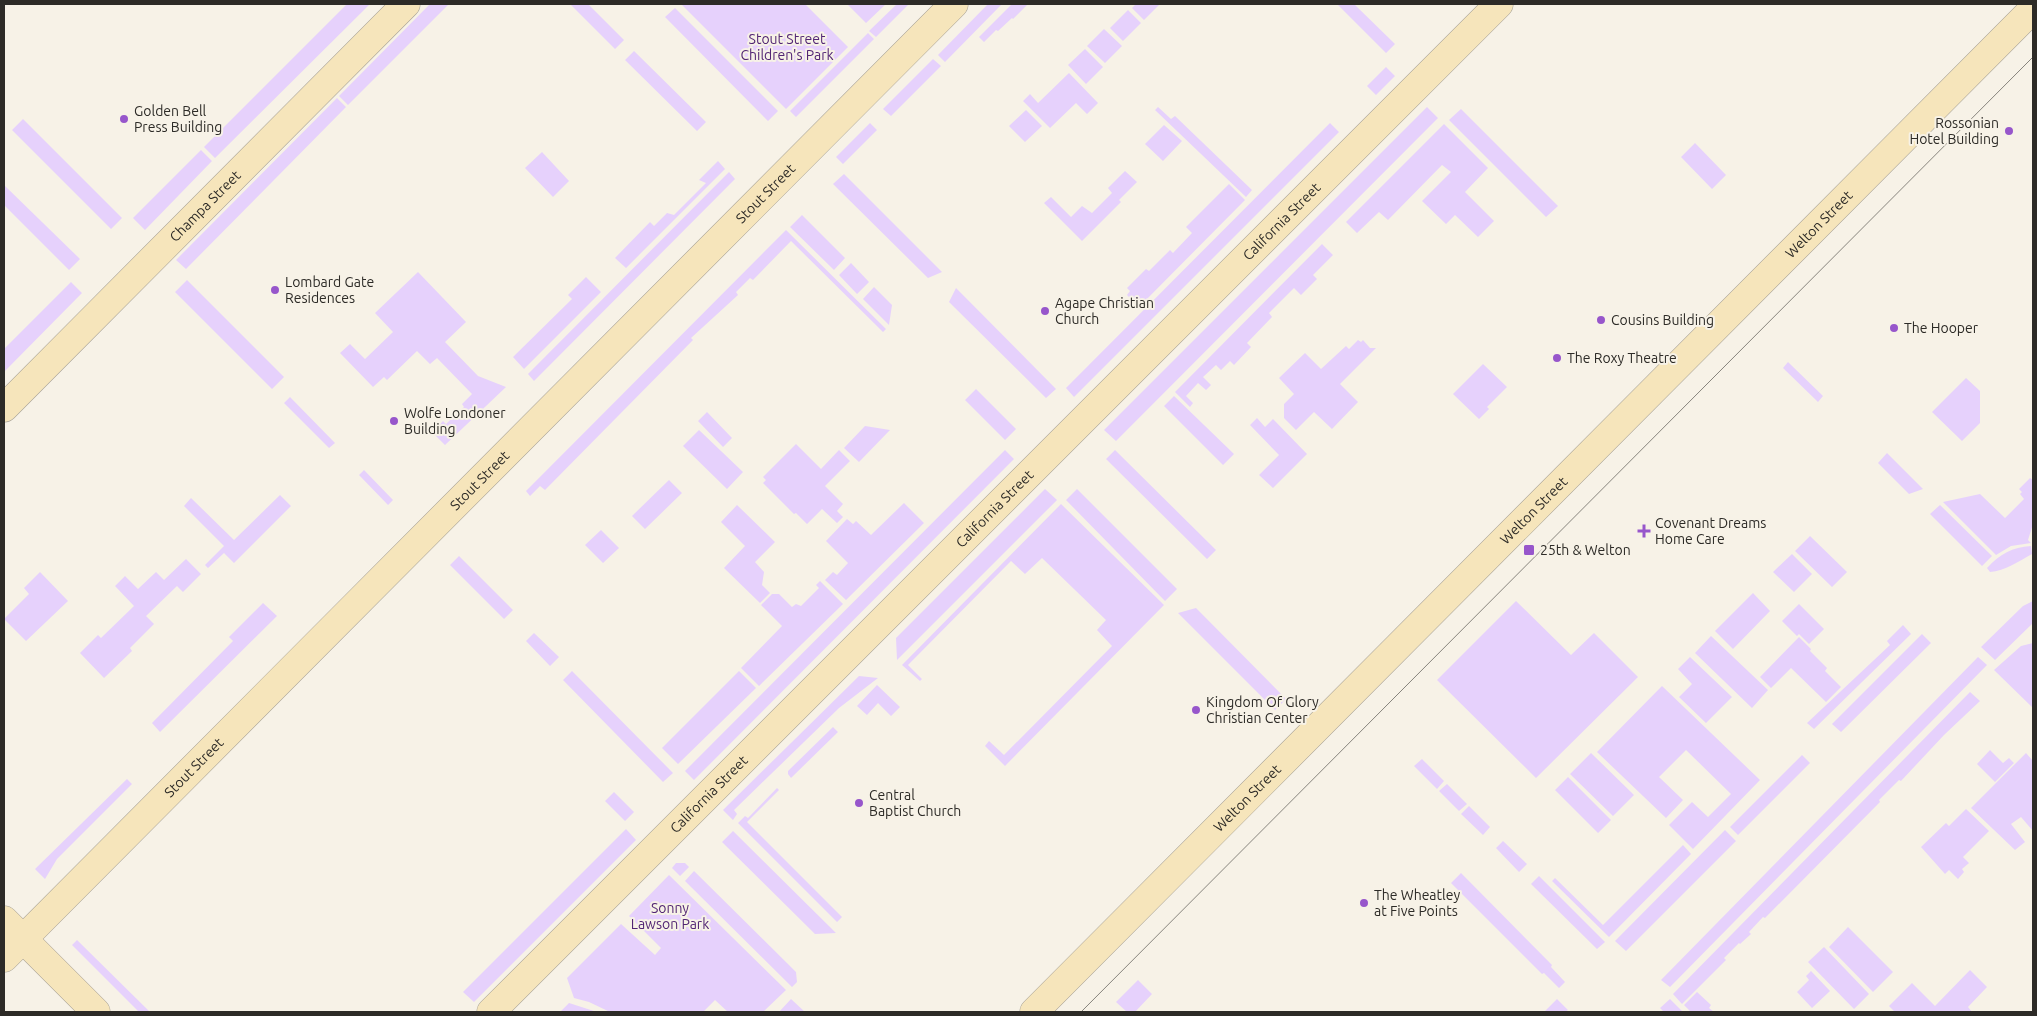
<svg xmlns="http://www.w3.org/2000/svg" width="2037" height="1016" viewBox="0 0 2037 1016" font-family="Ubuntu,sans-serif">
  <rect width="100%" height="100%" fill="#f7f2e7"/>
  <path fill="#e6d1fc" d="M 347,4 L 370,4 L 215,158 L 204,147 Z
    M 430,4 L 449,4 L 348,105 L 339,96 Z
    M 570,4 L 588,4 L 624,40 L 615,49 Z
    M 683,4 L 805,4 L 848,47 L 786,109 L 682,5 Z
    M 847,4 L 886,4 L 866,23 Z
    M 897,4 L 909,4 L 876,37 L 869,31 Z
    M 988,4 L 1002,4 L 945,62 L 938,55 Z
    M 1012,4 L 1028,4 L 1013,19 L 1012,18 L 998,31 L 996,30 L 984,42 L 979,37 Z
    M 1136,4 L 1160,4 L 1144,20 L 1132,8 Z
    M 1337,4 L 1354,4 L 1395,44 L 1386,53 Z
    M 675,8 L 778,111 L 768,121 L 665,17 Z
    M 1128,10 L 1141,23 L 1123,41 L 1110,28 Z
    M 1104,29 L 1122,46 L 1105,63 L 1087,46 Z
    M 868,33 L 874,39 L 796,117 L 790,111 Z
    M 1085,49 L 1103,67 L 1086,84 L 1068,65 Z
    M 634,51 L 706,122 L 697,131 L 625,60 Z
    M 933,59 L 941,66 L 891,116 L 883,109 Z
    M 1386,67 L 1395,76 L 1376,95 L 1367,86 Z
    M 1069,73 L 1098,103 L 1087,114 L 1076,103 L 1050,128 L 1023,101 L 1030,94 L 1038,103 Z
    M 337,98 L 346,107 L 186,269 L 176,260 Z
    M 1158,107 L 1171,119 L 1175,116 L 1252,190 L 1246,197 L 1155,110 Z
    M 1427,107 L 1438,118 L 1116,441 L 1104,430 Z
    M 1461,109 L 1558,206 L 1546,217 L 1449,120 Z
    M 1026,110 L 1042,126 L 1025,142 L 1009,126 Z
    M 23,119 L 122,218 L 111,229 L 12,130 Z
    M 870,123 L 877,130 L 843,164 L 836,157 Z
    M 1330,123 L 1339,132 L 1074,397 L 1066,388 Z
    M 1444,124 L 1488,168 L 1465,192 L 1494,221 L 1478,237 L 1455,215 L 1446,224 L 1422,201 L 1451,172 L 1442,165 L 1388,220 L 1379,212 L 1357,233 L 1346,222 Z
    M 1164,125 L 1182,141 L 1163,161 L 1145,144 Z
    M 1695,143 L 1726,175 L 1712,189 L 1681,157 Z
    M 201,150 L 212,161 L 145,230 L 133,218 Z
    M 542,152 L 569,181 L 553,197 L 525,168 Z
    M 718,161 L 725,169 L 626,268 L 615,258 L 650,222 L 654,226 L 667,213 L 674,215 L 706,183 L 699,180 Z
    M 1125,171 L 1137,182 L 1119,200 L 1121,202 L 1082,241 L 1044,203 L 1051,197 L 1071,217 L 1082,206 L 1092,213 L 1112,193 L 1108,188 Z
    M 729,172 L 735,179 L 534,381 L 528,374 Z
    M 844,174 L 942,272 L 928,278 L 833,184 Z
    M 1229,184 L 1245,200 L 1139,307 L 1127,295 L 1130,291 L 1127,288 L 1146,269 L 1149,271 L 1170,250 L 1173,253 L 1192,233 L 1186,227 Z
    M 4,185 L 80,259 L 69,270 L 4,205 Z
    M 802,215 L 845,258 L 834,270 L 790,227 Z
    M 786,230 L 886,329 L 883,332 L 791,241 L 753,280 L 750,278 L 736,292 L 738,295 L 691,338 L 693,340 L 545,490 L 540,486 L 530,496 L 526,491 Z
    M 1322,244 L 1333,255 L 1313,275 L 1317,279 L 1301,295 L 1294,288 L 1269,313 L 1272,317 L 1247,343 L 1251,347 L 1234,365 L 1230,361 L 1221,370 L 1216,365 L 1203,377 L 1211,385 L 1206,390 L 1198,383 L 1186,396 L 1193,403 L 1190,407 L 1175,392 Z
    M 851,263 L 869,282 L 857,294 L 839,275 Z
    M 418,272 L 466,322 L 445,342 L 478,376 L 506,387 L 445,445 L 432,432 L 443,421 L 446,424 L 464,407 L 462,404 L 472,394 L 437,358 L 430,364 L 417,351 L 387,380 L 384,377 L 373,387 L 340,353 L 350,344 L 365,359 L 393,332 L 375,313 Z
    M 586,277 L 601,292 L 524,369 L 513,357 L 572,299 L 568,295 Z
    M 187,280 L 284,377 L 272,389 L 175,292 Z
    M 71,282 L 82,293 L 4,372 L 4,349 Z
    M 874,287 L 892,305 L 889,325 L 863,299 Z
    M 956,288 L 1056,389 L 1046,398 L 949,302 Z
    M 1358,340 L 1361,342 L 1363,340 L 1370,348 L 1376,348 L 1340,384 L 1358,402 L 1332,429 L 1314,412 L 1296,430 L 1284,418 L 1284,404 L 1294,394 L 1279,378 L 1305,353 L 1321,369 L 1346,346 L 1349,349 Z
    M 1788,362 L 1823,396 L 1818,402 L 1783,368 Z
    M 1483,364 L 1507,387 L 1487,407 L 1489,409 L 1479,419 L 1453,394 Z
    M 1966,378 L 1980,391 L 1980,423 L 1962,441 L 1932,412 Z
    M 976,389 L 1016,429 L 1005,440 L 965,400 Z
    M 1174,396 L 1234,454 L 1223,465 L 1164,406 Z
    M 290,397 L 335,443 L 329,448 L 284,403 Z
    M 707,412 L 732,438 L 723,447 L 698,421 Z
    M 1257,418 L 1265,427 L 1273,419 L 1307,454 L 1273,488 L 1259,475 L 1279,455 L 1250,425 Z
    M 865,426 L 890,430 L 859,462 L 844,448 Z
    M 699,430 L 743,472 L 727,489 L 683,446 Z
    M 796,444 L 821,469 L 839,450 L 850,461 L 825,486 L 843,504 L 837,511 L 843,517 L 837,523 L 822,509 L 807,524 L 796,513 L 794,514 L 763,483 L 766,480 L 763,477 Z
    M 1005,450 L 1014,459 L 694,780 L 685,771 Z
    M 1115,450 L 1216,550 L 1207,559 L 1106,459 Z
    M 1887,453 L 1923,489 L 1909,494 L 1878,463 Z
    M 364,470 L 393,500 L 388,505 L 359,475 Z
    M 2030,478 L 2033,480 L 2033,524 L 2028,540 L 2031,543 L 2011,546 L 1996,555 L 1943,502 L 1980,494 L 2005,518 L 2024,499 L 2020,494 L 2022,492 L 2019,489 Z
    M 669,480 L 682,493 L 645,529 L 632,516 Z
    M 1045,489 L 1057,500 L 897,660 L 896,638 Z
    M 1077,489 L 1177,589 L 1165,601 L 1066,500 Z
    M 280,495 L 291,506 L 234,563 L 224,553 L 208,568 L 205,565 L 224,546 L 184,506 L 191,498 L 234,540 Z
    M 904,503 L 924,523 L 846,600 L 825,580 L 833,572 L 837,575 L 848,563 L 826,541 L 847,519 L 853,524 L 856,521 L 871,535 Z
    M 1061,504 L 1164,605 L 1005,766 L 985,746 L 989,741 L 1004,755 L 1112,646 L 1097,630 L 1106,620 L 1042,558 L 1025,574 L 1011,561 L 908,665 L 922,679 L 920,681 L 902,665 Z
    M 737,505 L 775,542 L 755,562 L 764,572 L 762,585 L 770,593 L 760,603 L 724,568 L 745,546 L 721,522 Z
    M 1940,505 L 1992,556 L 1982,566 L 1930,514 Z
    M 601,530 L 619,548 L 603,563 L 585,545 Z
    M 1810,536 L 1847,572 L 1832,587 L 1795,551 Z
    M 2031,546 L 2032,554 C 2019,561 2005,571 1990,572 L 1987,568 C 2000,554 2012,547 2031,546 Z
    M 1792,554 L 1812,574 L 1794,592 L 1773,572 Z
    M 459,556 L 513,610 L 504,619 L 450,565 Z
    M 186,559 L 201,574 L 183,592 L 177,586 L 146,616 L 154,624 L 130,648 L 132,651 L 104,678 L 80,653 L 98,635 L 101,638 L 134,606 L 115,586 L 125,576 L 138,589 L 156,572 L 164,580 Z
    M 40,572 L 68,601 L 26,641 L 4,619 L 29,594 L 24,588 Z
    M 820,581 L 843,604 L 759,686 L 741,668 L 782,626 L 761,605 L 772,594 L 779,594 L 792,607 L 796,604 L 801,606 L 819,588 L 816,585 Z
    M 1753,593 L 1770,611 L 1733,649 L 1715,631 Z
    M 1516,601 L 1571,655 L 1594,633 L 1638,677 L 1536,778 L 1437,680 Z
    M 2033,601 L 2033,623 L 1995,660 L 1981,647 L 2023,606 Z
    M 263,603 L 277,616 L 160,732 L 152,723 L 233,641 L 229,637 Z
    M 1799,604 L 1824,629 L 1809,644 L 1799,634 L 1797,636 L 1782,621 Z
    M 1196,608 L 1286,699 L 1275,710 L 1178,613 Z
    M 1903,625 L 1911,634 L 1814,729 L 1807,723 L 1890,645 L 1887,641 Z
    M 534,633 L 559,657 L 550,666 L 526,641 Z
    M 1922,634 L 1931,643 L 1841,732 L 1832,724 Z
    M 1711,636 L 1768,690 L 1752,708 L 1695,653 Z
    M 1799,637 L 1811,649 L 1810,651 L 1827,668 L 1825,671 L 1841,687 L 1826,702 L 1791,668 L 1771,688 L 1760,677 Z
    M 2033,643 L 2033,708 L 1994,670 L 2021,646 Z
    M 1690,657 L 1732,697 L 1706,723 L 1679,697 L 1692,684 L 1678,669 Z
    M 1978,657 L 1987,665 L 1670,987 L 1661,980 Z
    M 572,671 L 673,773 L 663,782 L 563,680 Z
    M 739,671 L 756,688 L 678,764 L 662,748 Z
    M 859,676 L 878,678 L 839,708 L 734,810 L 737,814 L 733,820 L 723,810 Z
    M 877,685 L 900,707 L 891,716 L 878,703 L 867,715 L 857,706 Z
    M 1662,686 L 1760,780 L 1693,849 L 1669,825 L 1692,802 L 1708,817 L 1731,794 L 1686,750 L 1659,777 L 1683,800 L 1666,818 L 1597,752 Z
    M 1970,692 L 1980,701 L 1944,735 L 1901,781 L 1899,780 L 1879,800 L 1880,802 L 1765,918 L 1763,917 L 1749,932 L 1751,934 L 1740,944 L 1739,943 L 1724,958 L 1726,960 L 1682,1004 L 1673,994 Z
    M 833,727 L 838,732 L 791,778 L 788,774 L 788,771 Z
    M 1990,750 L 2003,763 L 2009,758 L 2014,763 L 1995,782 L 1977,764 Z
    M 1591,753 L 1634,795 L 1613,816 L 1570,774 Z
    M 2026,753 L 2033,761 L 2033,831 L 2021,817 L 2011,824 L 2025,842 L 2015,850 L 1971,808 Z
    M 1802,755 L 1810,763 L 1738,835 L 1730,827 Z
    M 1422,759 L 1444,781 L 1437,789 L 1414,766 Z
    M 1568,777 L 1611,820 L 1598,833 L 1555,790 Z
    M 127,779 L 132,784 L 57,859 L 45,879 L 35,869 Z
    M 1447,784 L 1467,804 L 1459,811 L 1439,791 Z
    M 777,788 L 779,790 L 747,822 L 842,917 L 837,922 L 738,823 L 745,816 L 748,818 Z
    M 614,792 L 634,812 L 625,821 L 605,801 Z
    M 1469,806 L 1490,827 L 1483,835 L 1461,814 Z
    M 1966,809 L 1989,831 L 1963,857 L 1969,863 L 1962,869 L 1964,872 L 1958,879 L 1949,870 L 1945,874 L 1921,847 L 1946,823 L 1949,826 Z
    M 626,829 L 636,840 L 474,1002 L 463,992 Z
    M 1725,830 L 1736,841 L 1626,951 L 1615,941 Z
    M 733,831 L 836,933 L 815,934 L 722,842 Z
    M 1503,841 L 1527,864 L 1519,872 L 1496,848 Z
    M 1683,845 L 1691,854 L 1609,937 L 1552,881 L 1555,878 L 1603,925 Z
    M 676,863 L 685,863 L 689,867 L 680,876 L 672,868 Z
    M 694,871 L 796,972 L 797,982 L 792,987 L 685,881 Z
    M 1461,873 L 1552,965 L 1551,967 L 1565,982 L 1559,988 L 1544,973 L 1542,974 L 1451,883 Z
    M 669,875 L 786,990 L 763,1012 L 728,1012 L 715,1000 L 703,1012 L 610,1012 L 589,1002 L 574,998 L 567,978 L 621,924 L 655,955 L 661,948 L 629,916 Z
    M 1539,876 L 1605,942 L 1597,949 L 1531,884 Z
    M 1848,927 L 1893,972 L 1873,992 L 1829,947 Z
    M 77,940 L 150,1012 L 139,1012 L 72,945 Z
    M 1824,947 L 1869,994 L 1854,1009 L 1808,962 Z
    M 1970,970 L 1987,987 L 1968,1007 L 1972,1012 L 1895,1012 L 1889,1006 L 1912,983 L 1935,1006 Z
    M 1811,971 L 1830,991 L 1812,1008 L 1797,992 L 1809,980 L 1806,976 Z
    M 1138,980 L 1152,994 L 1135,1012 L 1127,1012 L 1116,1002 Z
    M 1697,992 L 1711,1005 L 1709,1008 L 1714,1012 L 1691,1012 L 1684,1005 Z
    M 791,999 L 805,1012 L 779,1012 Z
    M 1557,999 L 1568,1010 L 1565,1012 L 1544,1012 Z
    M 1670,999 L 1683,1012 L 1664,1012 L 1660,1008 Z
    M 569,1003 L 597,1012 L 560,1012 Z"/>
  <g fill="none" stroke-linecap="round" stroke-linejoin="round">
    <defs>
      <g id="secondary">
        <path id="s1" d="M 4,408 L 406,4"/>
        <path d="M 4,920 L 96,1012"/>
        <path id="s2" d="M 4,958 L 954,4"/>
        <path id="s3" d="M 491,1012 L 1499,4"/>
        <path id="s4" d="M 1034,1012 L 2033,9"/>
      </g>
    </defs>
    <use href="#secondary" stroke="#a5a096" stroke-width="29"/>
    <use href="#secondary" stroke="#f6e5bb" stroke-width="28"/>
    <path stroke="#87847d" stroke-width="1" d="M 1081,1012 L 2033,57"/>
  </g>
  <g fill="#9756cb" stroke="#f7f2e7" stroke-width="2">
    <circle cx="124" cy="119" r="5"/>
    <circle cx="2009" cy="131" r="5"/>
    <circle cx="275" cy="290" r="5"/>
    <circle cx="1045" cy="311" r="5"/>
    <circle cx="1601" cy="320" r="5"/>
    <circle cx="1894" cy="328" r="5"/>
    <circle cx="1557" cy="358" r="5"/>
    <circle cx="394" cy="421" r="5"/>
    <path d="M1641.5 523.5h5v5h5v5h-5v5h-5v-5h-5v-5h5z"/>
    <rect x="1523" y="544" width="12" height="12" rx="2.5"/>
    <circle cx="1196" cy="710" r="5"/>
    <circle cx="859" cy="803" r="5"/>
    <circle cx="1364" cy="903" r="5"/>
  </g>
  <g text-anchor="middle" dominant-baseline="central" stroke-width="4" stroke-linejoin="round" paint-order="stroke">
    <g font-size="14" fill="#522574" stroke="#f7f2e7">
      <text x="787" y="39">Stout Street<tspan x="787" dy="16">Children's Park</tspan></text>
      <text x="670" y="908">Sonny<tspan x="670" dy="16">Lawson Park</tspan></text>
    </g>
    <g font-size="14" fill="#2d2b27" stroke="#f7f2e7" text-anchor="start">
      <text x="134" y="111">Golden Bell<tspan x="134" dy="16">Press Building</tspan></text>
      <text x="1999" y="123" text-anchor="end">Rossonian<tspan x="1999" dy="16">Hotel Building</tspan></text>
      <text x="285" y="282">Lombard Gate<tspan x="285" dy="16">Residences</tspan></text>
      <text x="1055" y="303">Agape Christian<tspan x="1055" dy="16">Church</tspan></text>
      <text x="1611" y="320">Cousins Building</text>
      <text x="1904" y="328">The Hooper</text>
      <text x="1567" y="358">The Roxy Theatre</text>
      <text x="404" y="413">Wolfe Londoner<tspan x="404" dy="16">Building</tspan></text>
      <text x="1655" y="523">Covenant Dreams<tspan x="1655" dy="16">Home Care</tspan></text>
      <text x="1540" y="550">25th &amp; Welton</text>
      <text x="1206" y="702">Kingdom Of Glory<tspan x="1206" dy="16">Christian Center</tspan></text>
      <text x="869" y="795">Central<tspan x="869" dy="16">Baptist Church</tspan></text>
      <text x="1374" y="895">The Wheatley<tspan x="1374" dy="16">at Five Points</tspan></text>
    </g>
    <g font-size="14" fill="#2d2b27" stroke="#f7f2e7">
      <text stroke="none"><textPath href="#s2" startOffset="1079">Stout Street</textPath></text>
      <text stroke="none"><textPath href="#s1" startOffset="285">Champa Street</textPath></text>
      <text stroke="none"><textPath href="#s3" startOffset="1118">California Street</textPath></text>
      <text stroke="none"><textPath href="#s4" startOffset="1112">Welton Street</textPath></text>
      <text stroke="none"><textPath href="#s2" startOffset="674">Stout Street</textPath></text>
      <text stroke="none"><textPath href="#s3" startOffset="712">California Street</textPath></text>
      <text stroke="none"><textPath href="#s4" startOffset="708">Welton Street</textPath></text>
      <text stroke="none"><textPath href="#s2" startOffset="269">Stout Street</textPath></text>
      <text stroke="none"><textPath href="#s3" startOffset="308">California Street</textPath></text>
      <text stroke="none"><textPath href="#s4" startOffset="302">Welton Street</textPath></text>
    </g>
  </g>
  <rect width="2037" height="1016" fill="none" stroke="#2d2b27" stroke-width="10"/>
</svg>
